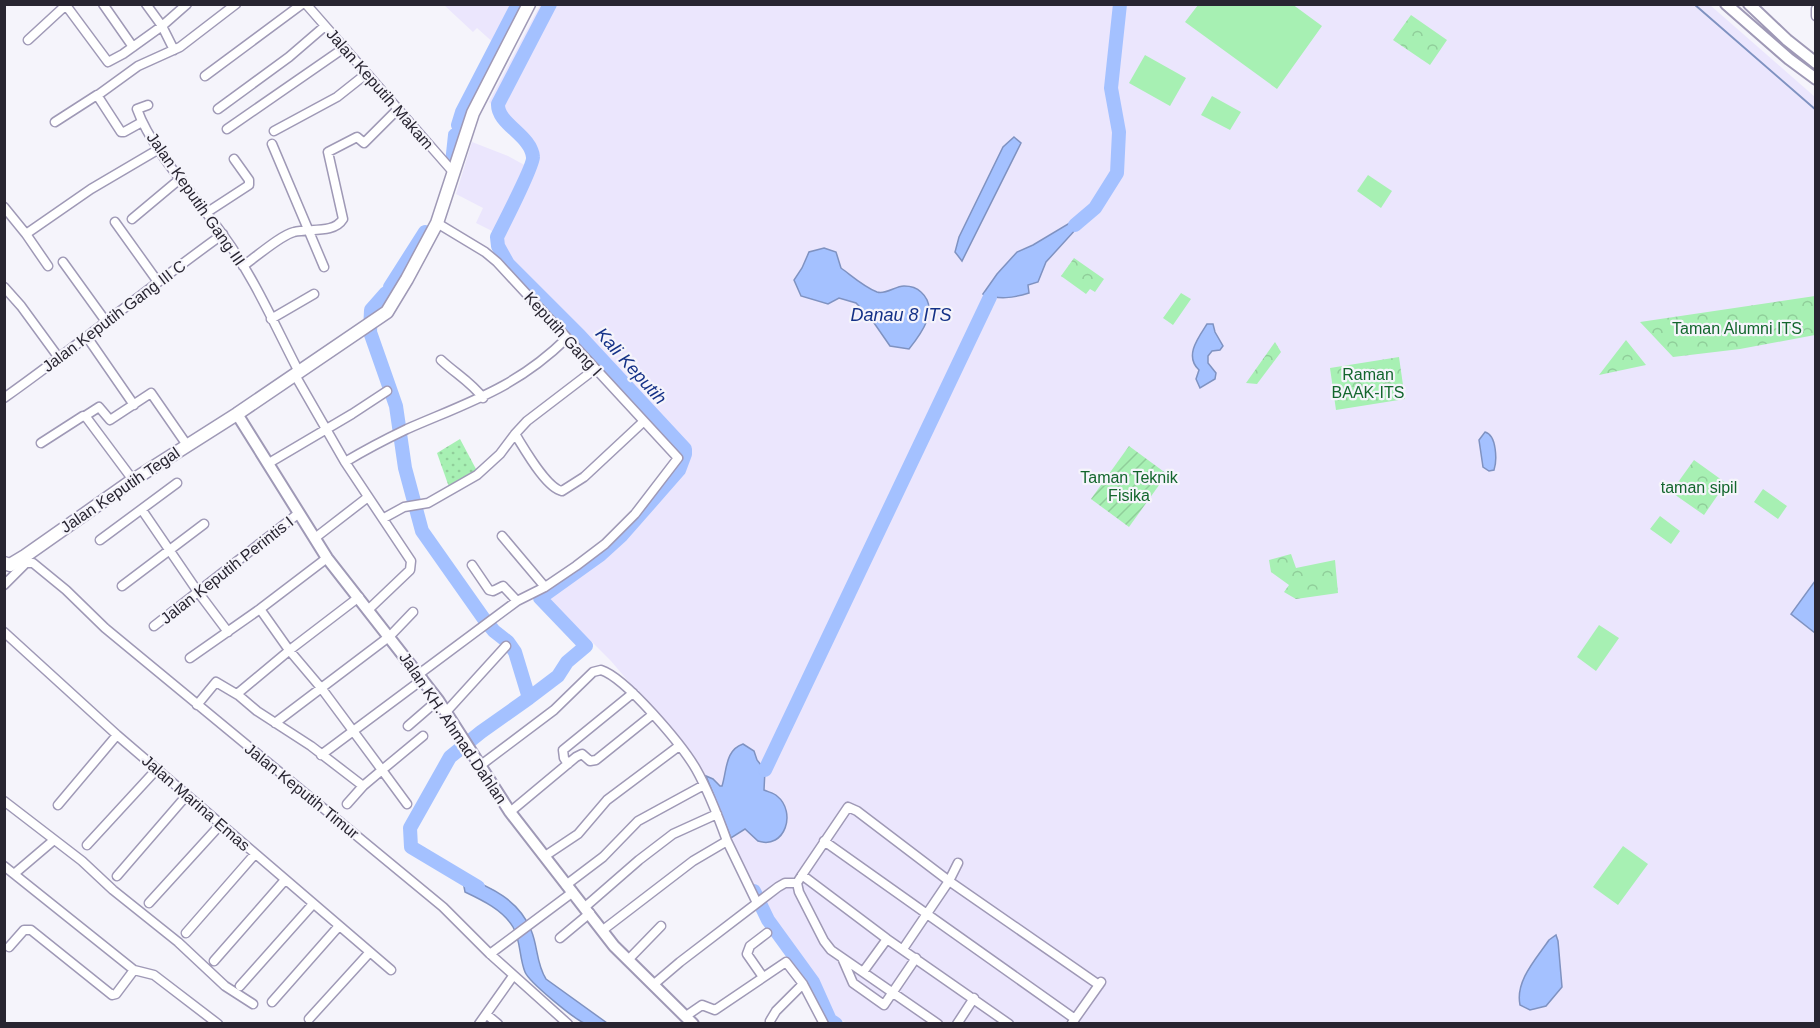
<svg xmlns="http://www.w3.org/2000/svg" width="1820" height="1028" viewBox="0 0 1820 1028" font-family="Helvetica,sans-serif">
  <defs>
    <pattern id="grass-dots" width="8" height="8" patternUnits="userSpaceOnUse" patternTransform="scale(1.5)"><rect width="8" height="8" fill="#a7f0b3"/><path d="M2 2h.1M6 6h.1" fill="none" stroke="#90ce9a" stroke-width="1.8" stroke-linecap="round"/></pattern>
    <pattern id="park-crowns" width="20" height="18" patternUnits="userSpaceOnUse" patternTransform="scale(1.5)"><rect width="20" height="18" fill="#a7f0b3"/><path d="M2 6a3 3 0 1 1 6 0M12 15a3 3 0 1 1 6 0" fill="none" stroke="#90ce9a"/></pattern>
    <pattern id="garden-furrows" width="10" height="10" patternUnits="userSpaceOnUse" patternTransform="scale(1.5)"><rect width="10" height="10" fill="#a7f0b3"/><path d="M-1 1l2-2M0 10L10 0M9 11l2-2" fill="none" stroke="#90ce9a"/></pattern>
  </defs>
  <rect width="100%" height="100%" fill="#f5f4fb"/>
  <path fill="#ebe6fd" d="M 444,5 L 517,5 L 496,45 L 477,28 L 473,32 Z
    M 540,5 L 1710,5 L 1815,97 L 1815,1023 L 849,1024 L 837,1018 L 762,899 L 728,851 L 700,777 L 680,742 L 611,661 L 549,599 L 622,541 L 666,492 L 690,457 L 492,242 L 527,169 L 494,232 L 476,223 L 483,208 L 456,194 L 472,142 L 508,156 L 528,167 L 538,147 L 489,102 Z"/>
  <path fill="url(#grass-dots)" d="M 460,439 L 477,471 L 449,487 L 437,453 Z"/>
  <path fill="url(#park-crowns)" d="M 1411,15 L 1447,40 L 1430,65 L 1393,40 Z
    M 1074,258 L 1104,279 L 1095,292 L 1090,289 L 1086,294 L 1061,276 Z
    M 1815,296 L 1815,335 L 1740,349 L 1673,357 L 1640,322 Z
    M 1626,340 L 1646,365 L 1599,375 Z
    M 1275,342 L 1281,352 L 1257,384 L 1246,383 Z
    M 1399,357 L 1405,399 L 1336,410 L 1330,368 Z
    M 1694,460 L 1726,483 L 1704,515 L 1671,492 Z
    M 1291,554 L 1296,568 L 1335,560 L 1338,593 L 1296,599 L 1284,592 L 1289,585 L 1271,572 L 1269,560 Z"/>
  <path fill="url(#garden-furrows)" d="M 1129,446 L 1167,474 L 1129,527 L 1091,499 Z"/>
  <path fill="#a7f0b3" d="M 1292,4 L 1322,26 L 1277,89 L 1185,22 L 1198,5 Z
    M 1145,55 L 1186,78 L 1170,106 L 1129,83 Z
    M 1212,96 L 1241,112 L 1230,130 L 1201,115 Z
    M 1368,175 L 1392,191 L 1381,208 L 1357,191 Z
    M 1181,293 L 1191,299 L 1173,325 L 1163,318 Z
    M 1763,489 L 1787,506 L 1778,519 L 1754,502 Z
    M 1660,516 L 1680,531 L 1671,544 L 1650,529 Z
    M 1599,625 L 1619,638 L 1596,671 L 1577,657 Z
    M 1623,846 L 1648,864 L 1618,905 L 1593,887 Z"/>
  <path fill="#a4c1ff" stroke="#7f92c1" stroke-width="1.5" d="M 1014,137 L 1021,143 L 962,261 L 955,252 L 959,237 L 1003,147 Z
    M 1073,221 L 1077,228 L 1046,262 L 1038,282 L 1028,285 L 1029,293 C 1013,298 999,300 983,294 L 997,274 L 1017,252 L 1033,245 Z
    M 824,248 L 836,252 L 841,268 C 852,276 864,287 877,292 C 886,295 895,286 904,286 C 911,286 916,287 921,292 C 940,309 921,334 909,349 L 890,346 L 872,320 L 856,303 L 839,298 L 828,304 L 801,296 L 794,280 L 802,268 L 809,252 Z
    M 1207,324 L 1213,324 L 1215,332 L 1223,346 L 1220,350 L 1212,351 L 1208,356 L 1208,363 L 1216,373 L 1215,379 L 1200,388 L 1196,379 L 1199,370 C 1184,356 1198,338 1207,324 Z
    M 1485,432 C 1497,435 1497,461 1494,470 L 1489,471 L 1483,467 L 1479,440 Z
    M 1815,581 L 1815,633 L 1791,614 Z
    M 743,744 L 754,751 L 757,760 L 765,770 L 764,790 C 768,792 774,793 777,796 C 797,812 785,850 758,841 L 745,829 L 731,838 L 706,776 L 713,779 L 720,786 L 722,786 C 727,770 725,750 743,744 Z
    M 462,876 C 491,887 519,900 531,930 C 538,946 536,963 546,979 L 607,1023 C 600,1023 590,1025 584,1023 C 573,1018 529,982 525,972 C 519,957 521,941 513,927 C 503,910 482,900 465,892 Z
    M 1556,935 L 1558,941 L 1562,987 L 1546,1006 L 1530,1010 L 1520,1005 C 1515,981 1536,959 1549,940 Z"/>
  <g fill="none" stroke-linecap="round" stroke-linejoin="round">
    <path stroke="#7f92c1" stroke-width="2" d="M 1694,4 L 1816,110"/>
    <path stroke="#a4c1ff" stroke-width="14" d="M 458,125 L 462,112 L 518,4
      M 452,163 L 455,135
      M 1075,225 L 1095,208 L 1117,173 L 1119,132 L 1111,88 L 1120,4
      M 390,287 L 425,232
      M 386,293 L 371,310 L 370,332 L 396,406 L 405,468 L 422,531 L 484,619 L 494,631 L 508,642 L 515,652 L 529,698 L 481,732 L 450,757 L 410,828 L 411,847 L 478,887
      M 529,698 L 558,676 L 567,662 L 586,646 L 540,598 L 600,555 L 622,535 L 679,470 L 685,454 L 685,449 L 580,336 L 508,264 L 498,246 L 497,237 C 503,225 534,165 533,157 C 531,135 497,124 498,104 L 550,4
      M 765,770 L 990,297
      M 754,891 L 768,920 L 813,982 L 830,1020 L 836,1024"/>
    <defs>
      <path id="minor" d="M 65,4 L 108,62 L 123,54 L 162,26 L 174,50
        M 103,4 L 133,47
        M 146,4 L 162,26 L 187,4
        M 306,4 L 454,173
        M 1816,9 L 1816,16
        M 28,40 L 66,5
        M 205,76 L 302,4
        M 98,95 L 138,66 L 180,47 L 236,4
        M 148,105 L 137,109 C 152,151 197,198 223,235 C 254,277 275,326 299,372
        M 218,109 L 289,57 L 325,26
        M 55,122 L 97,95 L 121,132 L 124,132 L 142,122
        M 227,129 L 344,48
        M 274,131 L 337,97 L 366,74
        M 272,144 L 324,267
        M 4,207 L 26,234
        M 206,213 L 249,185 L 249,180 L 234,159
        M 132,219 L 181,178
        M 115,222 L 158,282
        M 63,262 L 107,323
        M 48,266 L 26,234 L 91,189 L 159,149
        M 243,266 C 256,257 281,235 294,232 C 309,228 334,234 343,219 L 328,152 L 357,137 L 364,143 L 397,110
        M 4,287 L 21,306 L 59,358
        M 271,319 L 314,294
        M 87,337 L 134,405
        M 441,360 C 456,374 471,382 483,398
        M 295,375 L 345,462 L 411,561 L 410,570 L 368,610
        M 4,398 C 79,345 149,287 223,234
        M 85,416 L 99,407 L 110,420 L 151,393 L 187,445
        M 515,434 C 524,448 546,488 562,491 L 584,477 L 643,422
        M 41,443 L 83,416 L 86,417 L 133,480
        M 345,462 C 365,450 386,439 407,429 C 469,402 516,388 567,338
        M 269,463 L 352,414 L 387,391
        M 142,510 L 198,592 L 228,632
        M 384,518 L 404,507 L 428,503 L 477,475 L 500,454 L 515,434 L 527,421 L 595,369
        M 502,536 L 545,587
        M 315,538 L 368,497
        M 100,540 L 177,483
        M 472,565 L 489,590 L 493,591 L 503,586 L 517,601
        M 4,585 L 26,563 L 33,563 L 66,590 L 105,628 L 443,907 L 490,954 L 568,1024
        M 122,586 L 204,524
        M 359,597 L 291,649 L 237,694 L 257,711 L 311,746 L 363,786
        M 260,609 L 289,650 L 322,689 L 382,770 L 363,786 L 347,804
        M 154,626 L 299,513
        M 4,632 L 117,735 L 391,970
        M 190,658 L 260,609 L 327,558
        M 419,674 L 517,601 L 545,587 L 576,566 L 605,544 L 635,514 L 678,458 L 497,262 L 485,252 L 437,223
        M 197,705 L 216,682 L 238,695
        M 446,712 L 506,646
        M 275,723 L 390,636 L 413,612
        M 408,726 L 438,700
        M 321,755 L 423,679
        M 568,764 L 564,758 L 563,750 L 633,693
        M 481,765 L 554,710 L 593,672 L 601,670 C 626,678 682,745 696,769 C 709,792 718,816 727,841
        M 4,801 L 82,861 L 113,890 L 178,942 L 225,986 L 253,1004
        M 407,804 L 382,770 L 423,736
        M 58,805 L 117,735
        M 510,812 L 576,757 L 582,754 L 590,761 L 596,760 L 652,715
        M 824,841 L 1075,1019
        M 87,845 L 157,769
        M 545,856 L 578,834 L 607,800 L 679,746
        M 4,866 L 134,970 L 154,975 L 218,1024
        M 14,874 L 54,840
        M 802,875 L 887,939 L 1009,1024
        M 117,876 L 187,795
        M 566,885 L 603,857 L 638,821 L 704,785
        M 149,903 L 221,824
        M 585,907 L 639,860 L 673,834 L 717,814
        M 603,930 L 693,861 L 727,841 L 757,903
        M 186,933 L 255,854
        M 560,938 L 590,913
        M 9,947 L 24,930 L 31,930 L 112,995 L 116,994 L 134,970
        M 903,949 L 949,881 L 958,863
        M 490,954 L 573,892
        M 628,960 L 661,926
        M 843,960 L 853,983 L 884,1005 L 916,958
        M 214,961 L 285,880
        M 863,972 L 887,939
        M 763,977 L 747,954 L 750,946 L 767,933
        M 653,985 L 680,962 L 778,887 L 785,883 L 797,883
        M 240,986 L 313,904
        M 272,1002 L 339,926
        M 486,1014 L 498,1024
        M 686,1016 L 702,1005 L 715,1010 L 786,962 L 803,984 L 824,1024
        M 309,1019 L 370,952
        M 770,1021 L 776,1011 L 803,984
        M 1072,1023 L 1101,982
        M 479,1024 L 513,976
        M 938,1024 L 831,950 L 824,941 L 799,892 L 797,883 L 802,875 L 848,807 L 857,811 L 949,881 L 1099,985
        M 957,1024 L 974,998"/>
      <path id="tertiary" d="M 1726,4 L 1789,59 L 1816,79
        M 1749,4 L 1787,40 L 1816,63
        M 237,414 L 327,558 L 438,700 L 510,812 L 614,946 L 693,1024"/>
      <path id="secondary" d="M 4,563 L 10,565 L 25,556 L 133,480 L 237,414 L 387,312 L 407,279 L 437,223 L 473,113 L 529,4"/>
    </defs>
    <use href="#minor" stroke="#9f99b6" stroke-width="11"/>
    <use href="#tertiary" stroke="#9f99b6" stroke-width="14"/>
    <use href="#secondary" stroke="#9f99b6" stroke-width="15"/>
    <use href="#minor" stroke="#fff" stroke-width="8"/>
    <use href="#tertiary" stroke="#fff" stroke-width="10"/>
    <use href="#secondary" stroke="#fff" stroke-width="12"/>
  </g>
  <g text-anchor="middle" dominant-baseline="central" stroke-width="4.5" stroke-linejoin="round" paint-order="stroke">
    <g font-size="16" fill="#282531" stroke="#f5f4fb">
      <text transform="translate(380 89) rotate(49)">Jalan Keputih Makam</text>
      <text transform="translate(196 199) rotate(55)">Jalan Keputih Gang III</text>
      <text transform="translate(114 316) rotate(-37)">Jalan Keputih Gang III C</text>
      <text transform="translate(563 334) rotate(48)">Keputih Gang I</text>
      <text transform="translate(120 490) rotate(-34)">Jalan Keputih Tegal</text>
      <text transform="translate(227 570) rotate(-38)">Jalan Keputih Perintis I</text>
      <text transform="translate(453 728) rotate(56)">Jalan KH. Ahmad Dahlan</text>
      <text transform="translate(302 791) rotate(39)">Jalan Keputih Timur</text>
      <text transform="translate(196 803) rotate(41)">Jalan Marina Emas</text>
    </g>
    <g font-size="16" fill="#13662d" stroke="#f5f4fb">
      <text x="1737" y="328">Taman Alumni ITS</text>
      <text x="1368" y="374">Raman<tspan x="1368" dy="18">BAAK-ITS</tspan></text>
      <text x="1129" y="477">Taman Teknik<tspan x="1129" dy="18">Fisika</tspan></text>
      <text x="1699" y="487">taman sipil</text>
    </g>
    <g font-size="18" font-style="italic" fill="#143187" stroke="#f5f4fb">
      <text x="901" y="315">Danau 8 ITS</text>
      <text transform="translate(631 366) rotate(48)">Kali Keputih</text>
    </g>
  </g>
  <rect width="1820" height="1028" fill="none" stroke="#282531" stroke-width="12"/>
</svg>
